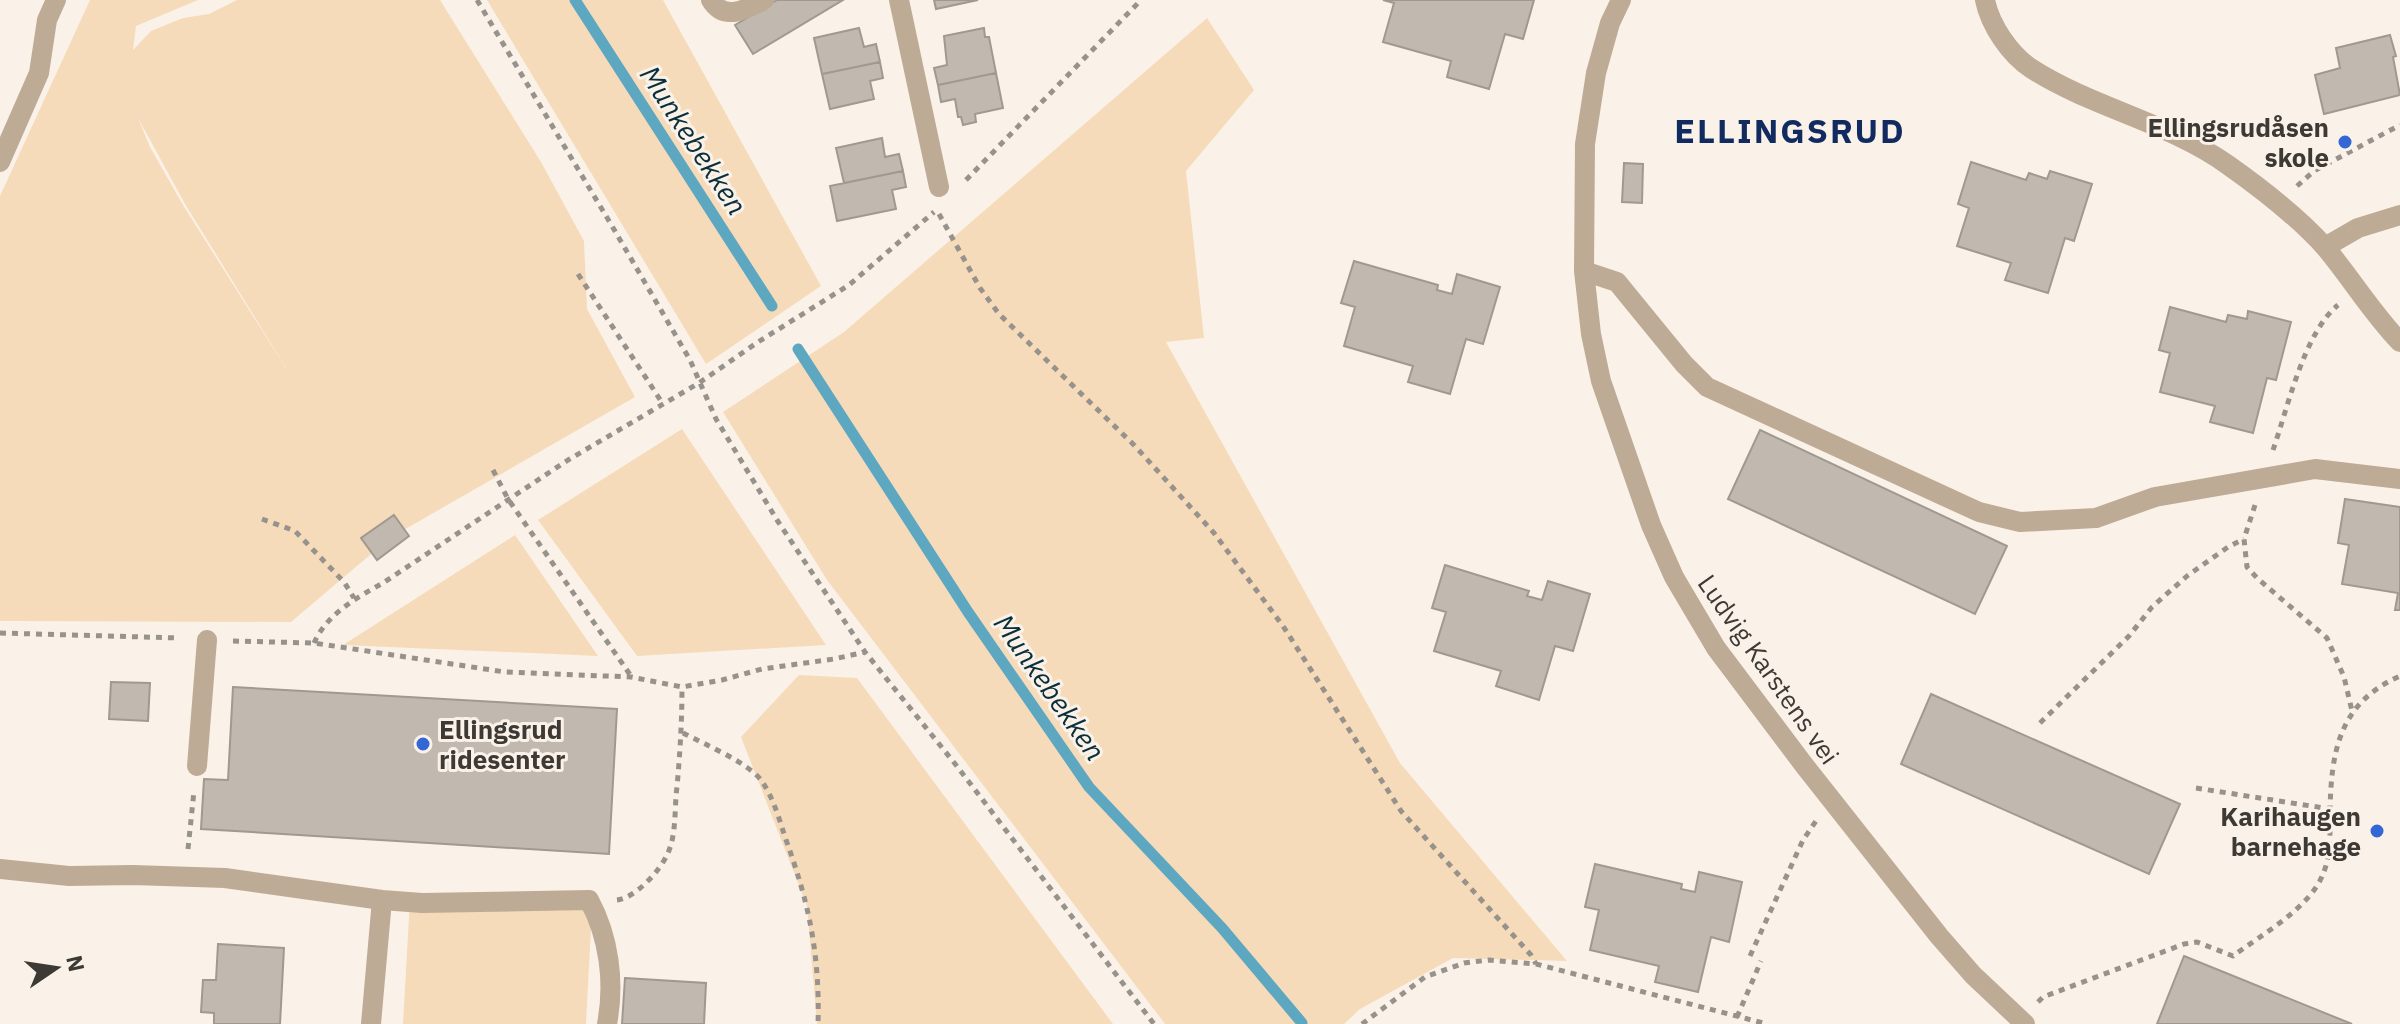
<svg xmlns="http://www.w3.org/2000/svg" width="2400" height="1024" viewBox="0 0 2400 1024" font-family="'IBM Plex Sans',sans-serif">
  <rect width="100%" height="100%" fill="#faf2e8"/>
  <path fill="#f6dbba" fill-rule="evenodd" d="M 90,0 L 198,0 L 136,26 L 133,50 L 151,31 L 183,18 L 209,14 L 237,0 L 440,0 L 541,162 L 584,241 L 587,309 L 635,397 L 390,538 L 291,622 L 0,621 L 0,196 ZM 138,118 L 185,204 L 294,381 L 183,205 L 150,147 Z
    M 487,0 L 663,0 L 821,286 L 706,364 Z
    M 1207,18 L 1254,90 L 1186,171 L 1204,338 L 1166,342 L 1400,763 L 1567,961 L 1453,958 L 1360,1009 L 1344,1024 L 1165,1024 L 827,580 L 723,412 L 844,332 Z
    M 682,429 L 826,645 L 637,656 L 538,520 Z
    M 515,535 L 598,656 L 343,645 Z
    M 799,675 L 857,678 L 1113,1024 L 817,1024 L 807,906 L 741,737 Z
    M 410,898 L 592,908 L 586,1024 L 403,1024 Z"/>
  <g fill="none" stroke-linecap="round" stroke-linejoin="round">
    <path stroke="#5ea7c1" stroke-width="11" d="M 575,0 L 772,306
      M 798,349 L 968,612 L 1089,787 L 1222,928 L 1302,1023"/>
  </g>
  <path fill="#c1b9b0" stroke="#a09990" stroke-width="2" d="M 777,0 L 843,0 L 753,54 L 735,25 Z
    M 934,0 L 978,0 L 936,9 Z
    M 1383,0 L 1534,0 L 1523,39 L 1505,34 L 1489,89 L 1447,77 L 1451,61 L 1383,42 L 1394,3 Z
    M 859,28 L 864,47 L 876,44 L 880,62 L 822,74 L 814,38 Z
    M 984,28 L 985,37 L 989,37 L 996,73 L 938,85 L 934,68 L 947,65 L 944,36 Z
    M 2390,35 L 2396,56 L 2393,57 L 2400,95 L 2324,114 L 2315,75 L 2340,68 L 2336,48 Z
    M 880,62 L 883,78 L 870,81 L 874,99 L 830,109 L 822,74 Z
    M 996,73 L 1003,108 L 975,114 L 976,122 L 963,125 L 961,117 L 958,117 L 955,99 L 941,102 L 938,85 Z
    M 882,138 L 885,157 L 899,154 L 903,171 L 844,183 L 836,148 Z
    M 1971,162 L 2026,180 L 2029,173 L 2047,179 L 2050,171 L 2092,184 L 2074,241 L 2065,238 L 2048,293 L 2005,280 L 2011,263 L 1957,246 L 1969,208 L 1958,204 Z
    M 1624,163 L 1643,164 L 1642,203 L 1622,202 Z
    M 903,171 L 906,187 L 892,190 L 896,209 L 837,221 L 830,186 Z
    M 1354,261 L 1438,285 L 1437,290 L 1452,294 L 1457,274 L 1500,287 L 1483,344 L 1466,339 L 1450,394 L 1408,382 L 1413,366 L 1344,346 L 1355,307 L 1341,303 Z
    M 2170,307 L 2226,322 L 2228,315 L 2247,319 L 2248,311 L 2291,322 L 2276,380 L 2267,378 L 2253,433 L 2210,422 L 2215,406 L 2160,392 L 2170,353 L 2159,350 Z
    M 1760,430 L 2007,546 L 1975,614 L 1728,499 Z
    M 2345,499 L 2400,507 L 2400,610 L 2395,610 L 2398,593 L 2342,584 L 2349,545 L 2338,543 Z
    M 394,515 L 409,536 L 377,560 L 361,538 Z
    M 1445,565 L 1529,591 L 1527,596 L 1542,600 L 1548,581 L 1590,594 L 1573,651 L 1555,646 L 1539,700 L 1496,686 L 1501,671 L 1434,651 L 1446,612 L 1432,608 Z
    M 111,682 L 150,683 L 148,721 L 109,719 Z
    M 233,687 L 617,709 L 609,854 L 201,829 L 204,779 L 228,780 Z
    M 1931,694 L 2180,804 L 2149,874 L 1901,764 Z
    M 1595,864 L 1682,884 L 1681,889 L 1695,892 L 1699,872 L 1742,882 L 1729,942 L 1711,937 L 1698,992 L 1655,982 L 1659,966 L 1590,950 L 1599,910 L 1585,907 Z
    M 218,944 L 284,948 L 280,1024 L 214,1024 L 214,1013 L 201,1012 L 203,980 L 216,980 Z
    M 2184,956 L 2352,1024 L 2157,1024 Z
    M 625,978 L 706,983 L 704,1024 L 622,1024 Z"/>
  <g fill="none" stroke-linecap="round" stroke-linejoin="round">
    <path stroke="#97928b" stroke-width="5" stroke-dasharray="6 6" stroke-linecap="butt" d="M 477,0 L 612,226 L 690,360 L 716,419 L 777,520 L 865,652 L 956,765 L 1154,1024
      M 966,180 L 1141,0
      M 2297,186 L 2314,171 L 2400,125
      M 939,214 L 980,288 L 999,314 L 1134,445 L 1214,533 L 1283,626 L 1401,811 L 1531,955 L 1536,964
      M 578,274 L 663,404
      M 2273,450 C 2288,407 2304,333 2338,305
      M 493,470 L 508,499 L 631,676
      M 2255,505 L 2244,539 L 2247,567 L 2257,578 L 2327,638 L 2344,677 L 2352,711
      M 262,519 L 295,531 L 344,582 L 354,598
      M 0,633 L 179,638
      M 233,641 L 314,643 L 505,672 L 631,677 L 682,687 L 722,680 L 762,669 L 834,659 L 865,652
      M 314,643 C 327,614 356,598 383,583 L 568,460 L 699,383 L 758,342 L 849,285 L 934,212
      M 2040,723 L 2129,636 L 2152,607 L 2187,576 L 2228,547 L 2244,539
      M 683,733 C 704,744 747,762 761,780 C 773,797 779,818 785,837 C 809,903 820,954 818,1024
      M 2196,788 L 2330,809
      M 188,849 L 194,791
      M 617,900 C 635,898 659,872 667,855 C 677,835 674,809 677,787 C 680,753 682,721 682,687
      M 1750,956 L 1803,840 L 1816,821
      M 2038,1002 L 2043,997 L 2184,944 L 2197,942 L 2233,956 C 2261,935 2310,908 2323,874 C 2331,855 2330,834 2330,813 C 2331,751 2339,703 2400,676
      M 1737,1017 L 1761,961
      M 1362,1024 L 1425,977 L 1464,963 L 1489,960 L 1536,964 L 1767,1024"/>
    <path stroke="#beab95" stroke-width="20" d="M 711,0 C 724,22 747,9 764,0
      M 899,0 L 939,187
      M 1621,0 L 1610,23 L 1596,73 L 1585,144 L 1584,271 L 1591,334 L 1601,381 L 1651,525 L 1674,577 L 1716,648 L 1804,765 L 1939,936 L 1973,975 L 2025,1024
      M 1985,0 C 1990,25 2010,55 2032,69 C 2093,108 2168,122 2228,165 C 2262,189 2297,216 2325,247 C 2351,278 2372,313 2400,342
      M 0,162 L 39,73 L 47,20 L 56,0
      M 2325,247 L 2358,228 L 2400,215
      M 1584,271 L 1617,282 L 1684,364 L 1707,387 L 1979,512 L 2020,522 L 2096,518 L 2155,497 L 2315,469 L 2400,479
      M 197,766 L 207,640
      M 0,869 L 69,876 L 133,875 L 225,878 L 382,900 L 422,903 L 589,900 C 609,937 615,982 607,1024
      M 371,1024 L 382,900"/>
  </g>
  <g fill="#3267d5" stroke="#faf2e8" stroke-width="3">
    <circle cx="2345" cy="142" r="8"/>
    <circle cx="423" cy="744" r="8"/>
    <circle cx="2377" cy="831" r="8"/>
  </g>
  <g text-anchor="middle" dominant-baseline="central" stroke-width="6" stroke-linejoin="round" paint-order="stroke">
    <g font-size="26" font-weight="bold" fill="#3d3a36" stroke="#faf2e8" text-anchor="end">
      <text x="2329" y="127">Ellingsrudåsen<tspan x="2329" dy="30">skole</tspan></text>
      <text x="439" y="729" text-anchor="start">Ellingsrud<tspan x="439" dy="30">ridesenter</tspan></text>
      <text x="2361" y="816">Karihaugen<tspan x="2361" dy="30">barnehage</tspan></text>
    </g>
    <g font-size="26" fill="#3d3a36" stroke="#faf2e8">
      <text transform="translate(1769 669) rotate(55)">Ludvig Karstens vei</text>
    </g>
    <g font-size="28" font-style="italic" fill="#0a2e3a" stroke="#faf2e8">
      <text transform="translate(694 140) rotate(57)">Munkebekken</text>
      <text transform="translate(1050 687) rotate(55)">Munkebekken</text>
    </g>
    <g font-size="34" font-weight="bold" letter-spacing="2" fill="#112a5f" stroke="#faf2e8">
      <text x="1790" y="130">ELLINGSRUD</text>
    </g>
  </g>
  <g transform="translate(56 968) rotate(77)" stroke="#faf2e8" stroke-width="6" paint-order="stroke">
  <path d="M0-6L14 30L0 20L-14 30Z" fill="#3d3a36"/>
  <text y="-12" font-size="22" font-weight="bold" text-anchor="middle" fill="#3d3a36">N</text>
  </g>
</svg>
